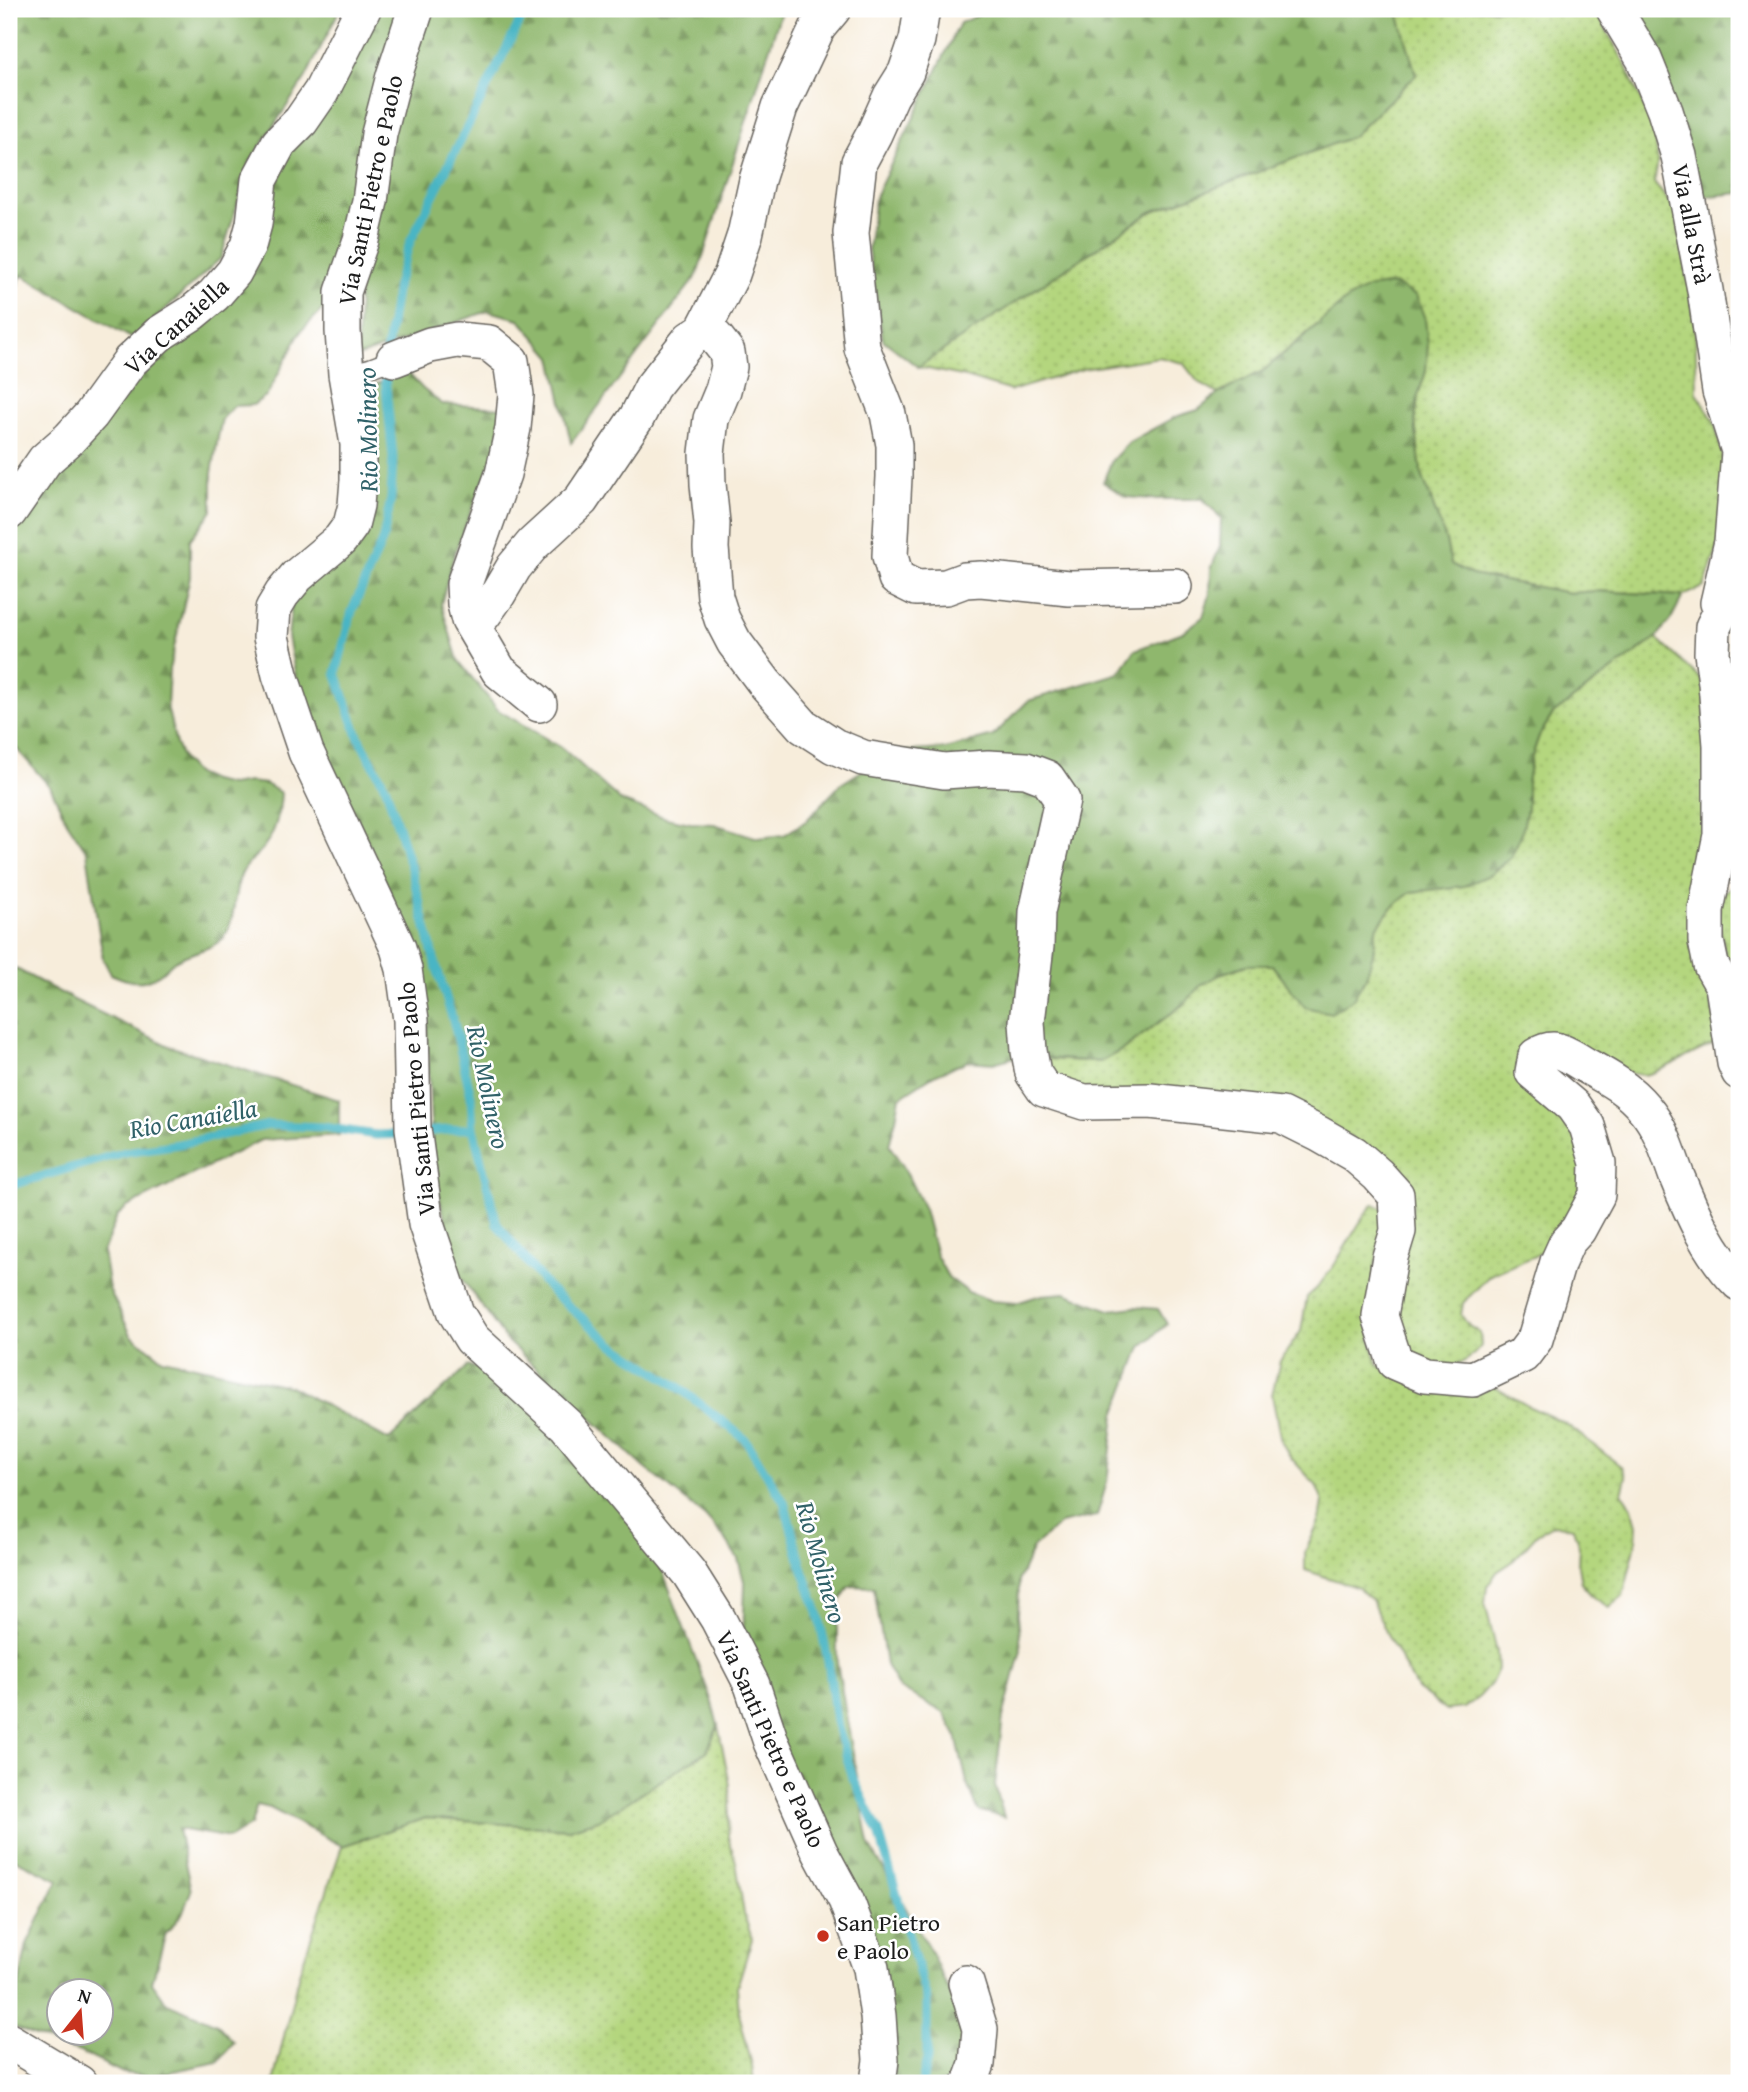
<svg xmlns="http://www.w3.org/2000/svg" width="1748" height="2092" viewBox="0 0 1748 2092" font-family="'Gentium Book Plus',serif">
  <defs>
    <pattern id="grass-dots" width="8" height="8" patternUnits="userSpaceOnUse" patternTransform="scale(1.75)"><rect width="8" height="8" fill="#b4d67e"/><path d="M2 2h.1M6 6h.1" fill="none" stroke="#9ab76c" stroke-width="1.8" stroke-linecap="round"/></pattern>
    <pattern id="forest-firs" width="22" height="20" patternUnits="userSpaceOnUse" patternTransform="scale(1.75)"><rect width="22" height="20" fill="#8fb76d"/><path d="M5 1l3.5 6h-7zM16 11l3.5 6h-7z" fill="#749459"/></pattern>
  </defs>
  <rect width="100%" height="100%" fill="#fff"/>
  <filter id="ink" filterUnits="userSpaceOnUse"><feTurbulence type="fractalNoise" baseFrequency=".0143" numOctaves="2"/><feDisplacementMap in="SourceGraphic" scale="14" xChannelSelector="R" yChannelSelector="G"/><feConvolveMatrix kernelMatrix="1 2 1 2 8 2 1 2 1" color-interpolation-filters="sRGB"/></filter>
  <filter id="wash" filterUnits="userSpaceOnUse"><feTurbulence type="fractalNoise" baseFrequency=".00686" numOctaves="4" result="noise"/><feDisplacementMap in="SourceGraphic" scale="28" xChannelSelector="R" yChannelSelector="G"/><feGaussianBlur stdDeviation="1.57" result="paint"/><feColorMatrix in="noise" values="0 0 0 0 0 0 0 0 0 0 0 0 0 0 0 0 0 1.4 0 .05"/><feComposite in="paint" operator="in"/></filter>
  <g filter="url(#wash)">
    <rect width="100%" height="100%" fill="#f7eddb"/>
    <path fill="url(#grass-dots)" stroke="#68794d" stroke-width="2" d="M 1397,9 L 1597,9 L 1598,15 L 1623,60 L 1654,129 L 1658,162 L 1654,183 L 1676,210 L 1695,323 L 1697,393 L 1714,421 L 1725,466 L 1729,515 L 1704,587 L 1683,596 L 1596,591 L 1570,593 L 1472,575 L 1451,564 L 1446,541 L 1421,472 L 1415,422 L 1418,396 L 1426,371 L 1367,288 L 1346,300 L 1263,371 L 1218,394 L 1198,382 L 1183,363 L 1159,357 L 1083,369 L 1011,391 L 962,376 L 918,367 L 1151,212 L 1352,137 L 1416,75 Z
      M 1656,638 L 1701,679 L 1705,691 L 1708,989 L 1720,1042 C 1695,1050 1674,1066 1649,1074 C 1631,1080 1555,1048 1534,1040 L 1574,1119 L 1591,1176 L 1563,1235 L 1537,1255 L 1490,1275 L 1463,1303 L 1461,1315 L 1469,1326 L 1480,1333 L 1481,1346 C 1466,1366 1455,1365 1432,1368 L 1393,1339 L 1413,1204 L 1350,1136 L 1088,1095 L 1049,1071 L 1045,1059 L 1100,1062 L 1122,1050 L 1185,1003 L 1200,985 L 1223,973 L 1246,965 L 1272,965 L 1305,1006 L 1373,954 L 1376,929 L 1391,908 L 1411,892 L 1464,886 L 1527,809 L 1527,783 L 1531,759 L 1539,736 L 1553,714 Z
      M 1739,884 L 1739,1028 L 1718,916 L 1723,892 Z
      M 1374,1204 L 1385,1210 C 1378,1257 1359,1322 1379,1366 L 1486,1385 L 1498,1389 L 1530,1407 L 1565,1423 L 1622,1467 L 1626,1477 L 1622,1493 L 1632,1508 L 1637,1525 L 1636,1543 L 1623,1596 L 1609,1607 L 1593,1597 L 1581,1583 L 1578,1565 L 1579,1547 L 1573,1528 L 1554,1524 L 1537,1534 L 1512,1562 L 1497,1572 L 1487,1587 L 1485,1603 L 1497,1652 L 1498,1669 L 1491,1684 L 1479,1697 L 1464,1708 L 1446,1710 L 1417,1689 L 1388,1636 L 1372,1601 L 1359,1588 L 1305,1570 L 1305,1552 L 1320,1520 L 1323,1502 L 1316,1485 L 1291,1458 L 1281,1441 L 1272,1395 L 1280,1361 L 1301,1331 L 1307,1297 L 1317,1288 L 1333,1267 L 1365,1214 Z
      M 718,1726 L 730,1785 L 728,1837 L 736,1862 L 744,1914 L 752,1939 L 737,1987 L 739,2013 L 752,2066 L 754,2083 L 273,2083 L 298,1977 L 342,1846 L 426,1818 L 569,1829 L 598,1820 L 707,1751 Z"/>
    <path fill="url(#forest-firs)" stroke="#566a44" stroke-width="2" fill-rule="evenodd" d="M 9,9 L 340,9 L 306,77 L 250,162 L 221,258 L 133,339 L 22,275 L 9,302 Z
      M 372,9 L 407,9 L 326,306 L 301,331 L 267,395 L 253,405 L 234,406 L 222,419 L 218,437 L 212,473 L 212,511 L 190,540 L 190,577 L 169,670 L 167,706 L 176,744 L 183,760 L 196,774 L 212,781 L 230,785 L 249,782 L 266,784 L 281,793 C 280,810 277,829 266,844 C 259,854 248,862 242,873 C 232,892 237,916 225,935 C 215,951 188,951 173,962 C 164,970 159,977 147,980 C 135,984 122,979 111,974 L 103,959 L 87,852 L 67,822 L 51,788 L 9,740 L 9,529 L 130,377 L 199,321 L 264,193 Z
      M 429,9 L 782,9 L 697,275 L 571,443 L 552,357 L 519,319 L 488,311 L 357,357 L 359,291 L 394,115 Z
      M 993,9 L 1397,9 L 1416,75 L 1352,137 L 1151,212 L 918,367 L 883,340 L 868,250 L 875,197 L 960,23 Z
      M 1629,9 L 1739,9 L 1739,193 L 1701,197 Z
      M 1394,284 L 1416,296 L 1425,319 L 1428,344 L 1426,371 L 1418,396 L 1415,422 L 1421,472 L 1446,541 L 1451,564 L 1472,575 L 1570,593 L 1596,591 L 1683,596 L 1671,619 L 1656,638 L 1553,714 L 1539,736 L 1531,759 L 1527,783 L 1527,809 L 1522,833 L 1511,857 L 1490,875 L 1464,886 L 1411,892 L 1391,908 L 1376,929 L 1373,954 L 1366,977 L 1353,999 L 1331,1013 L 1305,1007 L 1272,965 L 1246,965 L 1223,973 L 1201,985 L 1185,1003 L 1122,1050 L 1100,1062 L 1019,1056 L 993,1063 L 968,1061 L 934,1075 L 900,1097 L 896,1119 L 889,1145 L 903,1166 L 924,1209 L 936,1255 L 948,1277 L 968,1292 L 992,1301 L 1016,1303 L 1041,1295 L 1065,1293 L 1110,1310 L 1135,1307 L 1158,1309 L 1167,1324 L 1141,1347 L 1115,1415 L 1107,1482 L 1097,1516 L 1060,1524 L 1033,1547 L 1019,1579 L 1018,1615 L 1021,1650 L 1003,1717 L 995,1785 L 1004,1817 L 979,1811 L 968,1787 L 956,1735 L 944,1713 L 898,1687 L 886,1665 L 874,1587 L 849,1586 L 837,1607 L 837,1663 L 869,1844 L 930,1950 L 965,2026 L 964,2062 L 955,2083 L 889,2083 L 892,2067 L 743,1639 L 745,1585 L 738,1559 L 723,1536 L 705,1516 L 644,1467 L 507,1341 L 458,1273 L 433,1170 L 427,1027 L 410,937 L 369,844 L 321,743 L 298,688 L 288,637 L 292,602 L 369,512 L 377,476 L 362,390 L 406,371 L 423,389 L 442,404 L 502,408 L 498,445 L 455,551 L 441,604 L 458,660 L 498,710 L 562,748 L 621,801 L 666,818 L 690,823 L 714,824 L 758,838 L 784,835 L 806,821 L 841,784 L 892,752 L 945,749 L 993,736 L 1028,701 L 1119,673 L 1135,650 L 1183,632 L 1203,617 L 1210,594 L 1211,569 L 1220,546 L 1221,518 L 1203,499 L 1152,499 L 1126,497 L 1103,482 L 1112,460 L 1129,442 L 1175,417 L 1198,410 L 1218,394 L 1263,371 L 1346,300 L 1367,288 Z
      M 9,965 L 74,1000 L 169,1046 L 339,1100 L 339,1135 L 261,1140 L 127,1207 L 117,1216 L 103,1252 L 109,1289 L 131,1335 L 163,1359 L 292,1387 L 389,1440 L 468,1366 L 493,1372 L 597,1476 L 658,1559 L 712,1702 L 718,1726 L 707,1751 L 612,1812 L 598,1820 L 569,1829 L 426,1818 L 342,1846 L 270,1808 L 257,1805 L 251,1825 L 230,1838 L 178,1829 L 191,1891 L 182,1914 L 166,1933 L 152,1982 L 167,2003 L 217,2024 L 234,2042 L 218,2062 L 149,2076 L 123,2073 L 80,2052 L 57,2045 L 11,2026 L 27,1944 L 58,1880 L 9,1856 ZM 60,1990 L 102,1990 L 102,2032 L 60,2032 Z"/>
    <g fill="none" stroke-linecap="round" stroke-linejoin="round">
      <path stroke="#49b5c4" stroke-width="9" d="M 526,9 L 410,242 L 397,285 L 384,367 L 393,457 L 391,498 L 383,539 L 352,611 L 336,673 L 358,736 L 386,788 L 412,872 L 433,955 L 455,1027 L 471,1096 L 473,1128 L 497,1224 L 549,1289 L 611,1343 L 677,1386 L 745,1439 L 784,1502 L 803,1570 L 818,1612 L 828,1661 L 836,1721 L 853,1778 L 879,1832 L 927,2000 L 927,2059 L 922,2083
        M 422,1132 L 473,1128
        M 9,1186 L 125,1152 L 179,1144 L 269,1125 L 323,1127 L 376,1135 L 408,1134"/>
    </g>
  </g>
  <g filter="url(#ink)">
    <g fill="none" stroke-linecap="round" stroke-linejoin="round">
      <defs>
        <path id="lane" d="M 346,374 L 370,368 L 394,359"/>
        <path id="street" d="M 416,9 L 394,76 L 379,134 L 370,201 L 361,240 L 343,292 L 343,331 L 346,374 L 358,444 L 358,480 L 356,505 L 351,525 L 340,540 L 297,576 L 282,594 L 273,609 L 271,637 L 280,675 L 306,752 L 385,920 L 398,948 L 404,969 L 411,1020 L 413,1128 L 426,1224 L 456,1313 L 472,1339 L 566,1425 L 689,1573 L 718,1619 L 752,1685 L 771,1742 L 820,1852 L 846,1900 L 871,1968 L 878,2016 L 881,2060 L 878,2083
          M 919,9 L 921,15 L 917,40 L 906,72 L 891,96 L 874,134 L 859,162 L 851,233 L 862,348 L 888,414 L 894,445 L 894,477 L 890,556 L 896,578 L 916,588 L 946,587 L 965,580 L 981,579 L 1069,588 L 1175,586
          M 1614,9 L 1644,59 L 1665,111 L 1679,156 L 1705,290 L 1720,391 L 1739,451
          M 703,330 L 716,338 L 727,352 L 729,367 L 723,390 L 711,419 L 707,453 L 708,484 L 712,523 L 711,548 L 715,597 L 722,619 L 734,642 L 764,682 L 803,726 L 834,746 L 863,758 L 944,771 L 988,768 L 1026,770 L 1047,778 L 1062,800 L 1037,912 L 1036,946 L 1027,1022 L 1029,1051 L 1033,1073 L 1044,1089 L 1084,1102 L 1150,1101 L 1281,1115 L 1319,1134 L 1354,1154 L 1378,1175 L 1396,1195 L 1398,1231 L 1390,1257 L 1380,1316 L 1395,1362 L 1425,1375 L 1473,1379 L 1523,1355 L 1535,1339 L 1558,1262 L 1567,1242 L 1578,1230 L 1597,1195 L 1598,1163 L 1587,1126 L 1573,1106 L 1533,1072 L 1536,1056 C 1556,1043 1566,1054 1585,1065 C 1607,1077 1628,1088 1645,1109 C 1662,1129 1668,1153 1677,1177 C 1692,1214 1710,1254 1739,1283
          M 394,359 L 430,345 L 457,340 L 489,343 L 511,361 L 516,395 L 513,428 L 503,474 L 464,584 L 465,604 L 469,620 L 499,671 L 539,704
          M 9,512 L 45,460 L 69,439 L 91,415 L 130,361 L 159,334 L 192,313 L 214,295 L 234,272 L 248,246 L 254,224 L 259,180 L 279,143 L 301,121 L 321,92 L 363,9
          M 1739,577 L 1713,627 L 1712,653 L 1716,683 L 1721,745 L 1721,835 L 1706,910 L 1706,941 L 1711,965 L 1723,986 L 1735,1063 L 1739,1072
          M 1718,603 L 1732,542 L 1739,452
          M 469,620 L 483,615 L 498,594 L 514,567 L 533,544 L 581,500 L 637,417 L 652,387 L 690,339 L 703,330 L 732,274 L 745,235 L 757,180 L 780,107 L 818,27 L 833,9
          M 966,1983 L 980,2029 L 977,2064 L 970,2083
          M 9,2041 L 79,2083"/>
      </defs>
      <use href="#lane" stroke="#69655f" stroke-width="21"/>
      <use href="#street" stroke="#69655f" stroke-width="38"/>
      <use href="#lane" stroke="#fff" stroke-width="18"/>
      <use href="#street" stroke="#fff" stroke-width="35"/>
    </g>
  </g>
  <circle fill="#c8321e" stroke="#fff" stroke-width="2.5" cx="823" cy="1936" r="7"/>
  <g text-anchor="middle" dominant-baseline="central" stroke-width="5" stroke-linejoin="round" paint-order="stroke">
    <g font-size="24" fill="#1c1c1c" stroke="#fff">
      <text transform="translate(370 190) rotate(-78)">Via Santi Pietro e Paolo</text>
      <text transform="translate(1692 224) rotate(79)">Via alla Strà</text>
      <text transform="translate(176 326) rotate(-42)">Via Canaiella</text>
      <text transform="translate(416 1099) rotate(-95)">Via Santi Pietro e Paolo</text>
      <text transform="translate(771 1739) rotate(66)">Via Santi Pietro e Paolo</text>
    </g>
    <g font-size="24" fill="#1c1c1c" stroke="#fff" text-anchor="start">
      <text x="837" y="1922">San Pietro<tspan x="837" dy="28">e Paolo</tspan></text>
    </g>
    <g font-size="26" font-style="italic" fill="#306168" stroke="#fff">
      <text transform="translate(367 430) rotate(-91)">Rio Molinero</text>
      <text transform="translate(489 1087) rotate(78)">Rio Molinero</text>
      <text transform="translate(193 1118) rotate(-10)">Rio Canaiella</text>
      <text transform="translate(822 1562) rotate(74)">Rio Molinero</text>
    </g>
  </g>
  <rect width="1748" height="2092" fill="none" stroke="#fff" stroke-width="35"/>
  <g transform="translate(80 2012) rotate(17)"><circle r="33" fill="#ffffff" stroke="#a4a4a4" stroke-width="2"/>
  <path d="M0-5L12 26L0 18L-12 26Z" fill="#c8321e"/>
  <text y="-10" font-size="19" font-weight="bold" text-anchor="middle" fill="#1c1c1c">N</text>
  </g>
</svg>
